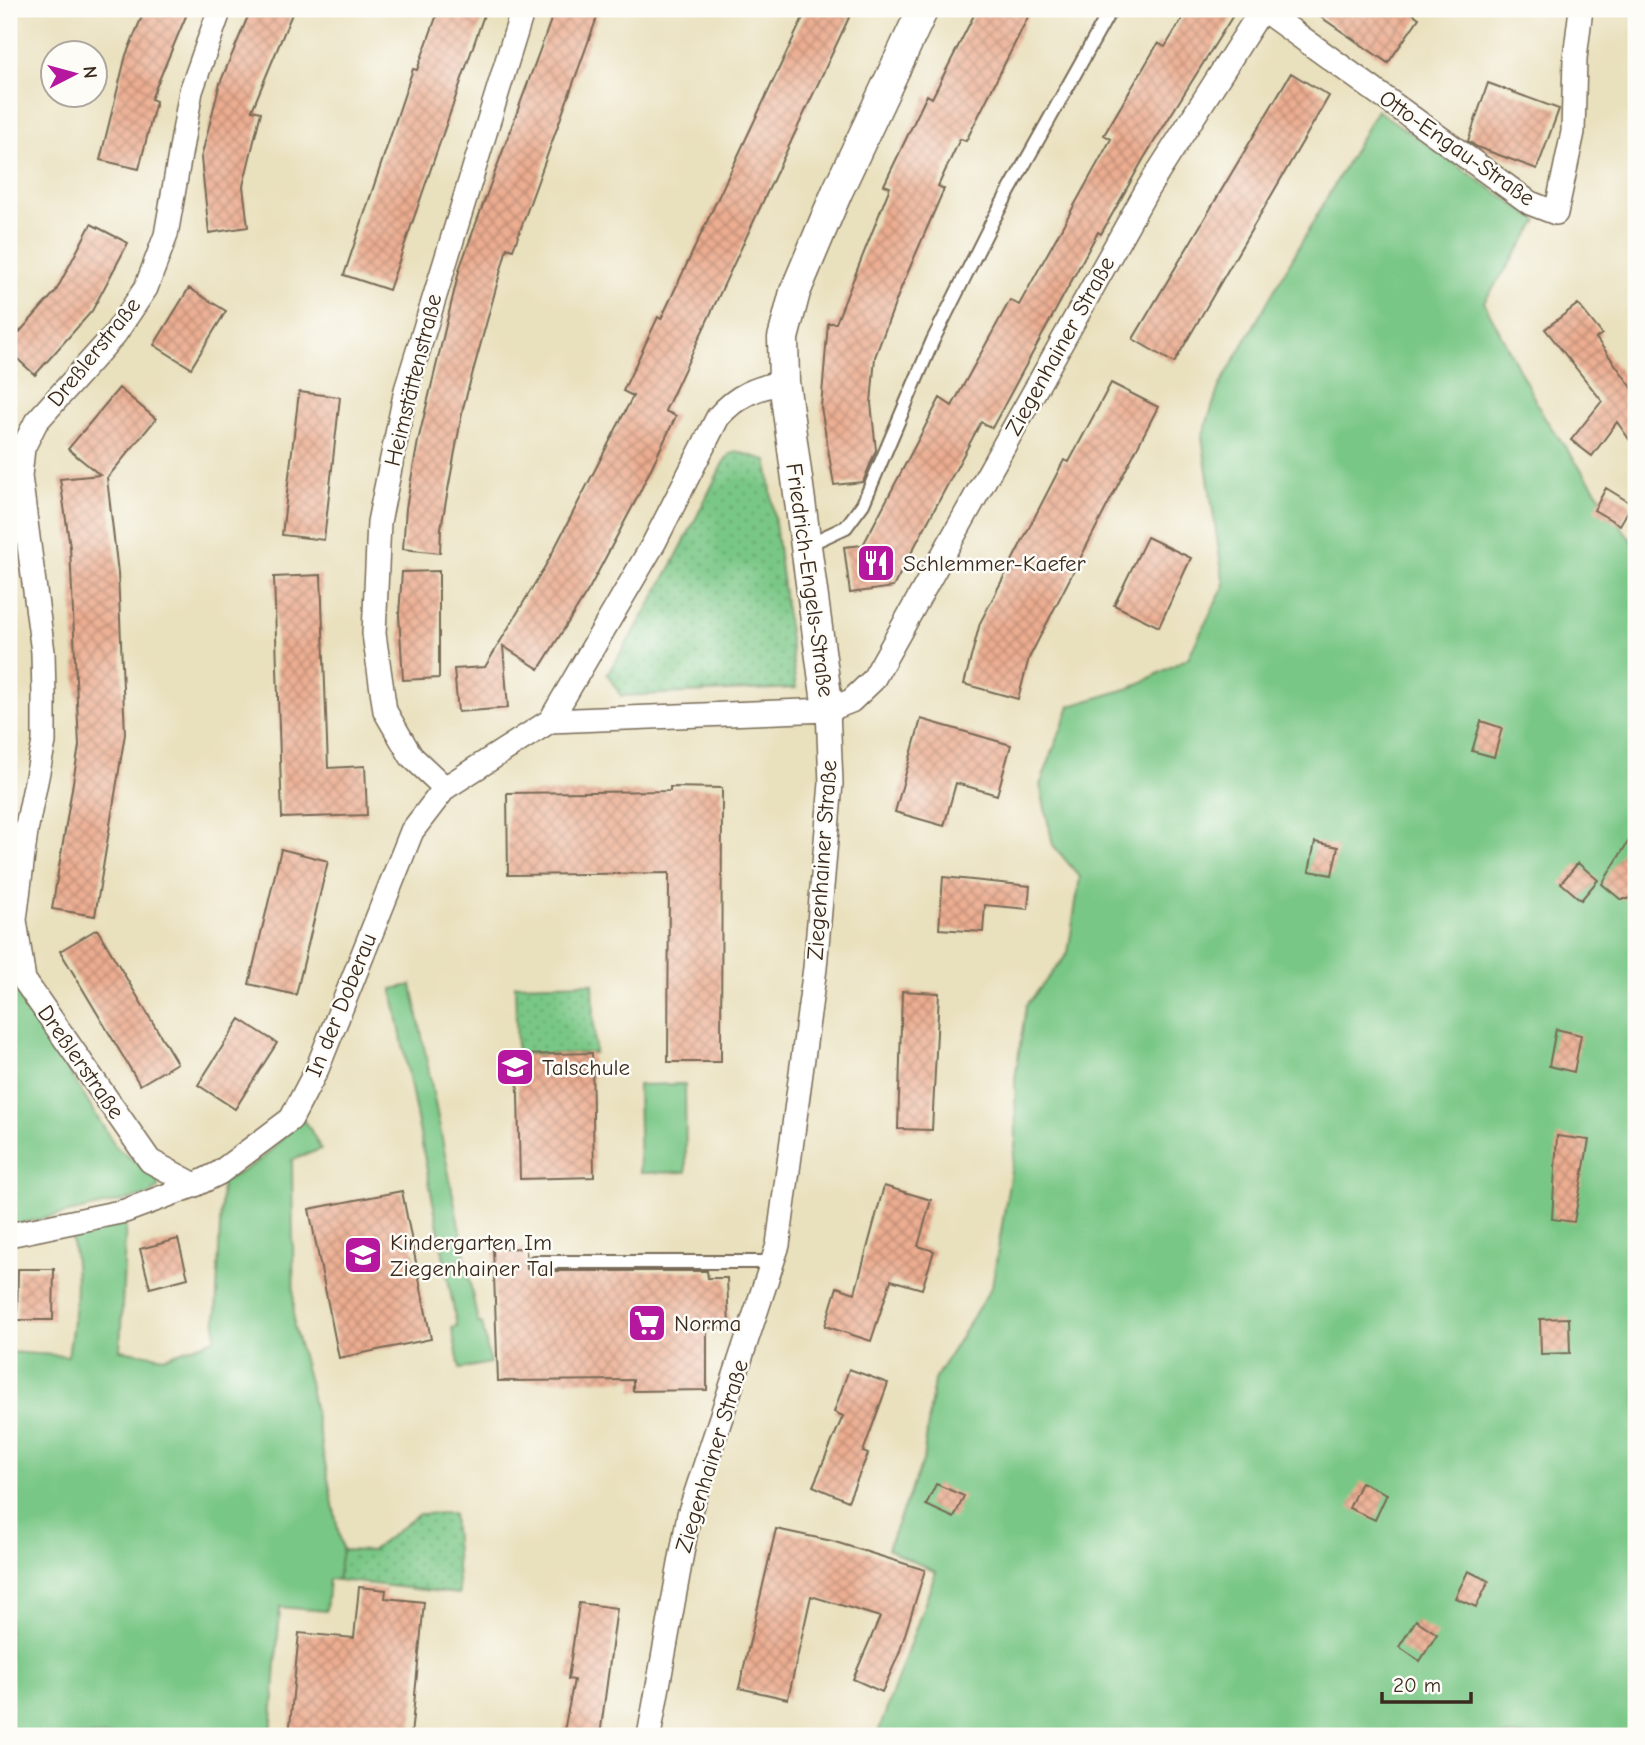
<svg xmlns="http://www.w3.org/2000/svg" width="1645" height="1745" viewBox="0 0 1645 1745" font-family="'Comic Neue',sans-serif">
  <defs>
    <pattern id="grass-dots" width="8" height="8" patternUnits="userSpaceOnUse" patternTransform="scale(1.75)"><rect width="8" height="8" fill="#79c786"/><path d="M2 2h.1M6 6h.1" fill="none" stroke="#64a26d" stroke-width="1.8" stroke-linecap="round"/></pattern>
    <pattern id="building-cross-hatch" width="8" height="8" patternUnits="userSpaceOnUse" patternTransform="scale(1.75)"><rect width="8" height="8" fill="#ecad91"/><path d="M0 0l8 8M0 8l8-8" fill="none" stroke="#c08d76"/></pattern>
  </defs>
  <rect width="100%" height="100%" fill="#fdfcf7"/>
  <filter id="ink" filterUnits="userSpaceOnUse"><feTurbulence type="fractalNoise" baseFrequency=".0143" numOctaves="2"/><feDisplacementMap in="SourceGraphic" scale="14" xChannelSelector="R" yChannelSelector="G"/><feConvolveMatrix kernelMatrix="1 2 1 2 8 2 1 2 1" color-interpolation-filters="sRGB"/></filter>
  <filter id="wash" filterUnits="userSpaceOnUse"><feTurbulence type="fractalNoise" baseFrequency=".00686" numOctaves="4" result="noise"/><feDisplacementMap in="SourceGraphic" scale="28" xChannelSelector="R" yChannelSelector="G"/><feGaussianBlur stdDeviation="1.57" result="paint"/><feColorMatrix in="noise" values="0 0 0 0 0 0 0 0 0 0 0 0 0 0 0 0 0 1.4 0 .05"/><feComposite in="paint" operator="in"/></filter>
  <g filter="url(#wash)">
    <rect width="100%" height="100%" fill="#e9e0bd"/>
    <path fill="url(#grass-dots)" stroke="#5a7852" stroke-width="2" d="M 737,452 L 767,460 L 796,688 L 621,696 L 607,674 C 652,607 688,536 723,463 L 730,454 Z
      M 593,983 L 595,1053 L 517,1055 L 515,985 Z
      M 453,1513 L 459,1594 L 337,1580 L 342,1550 L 371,1551 L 419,1514 Z"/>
    <path fill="#79c786" stroke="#5a7852" stroke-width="2" d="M 1377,110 L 1538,221 L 1484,302 L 1544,417 L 1636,547 L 1636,1736 L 877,1736 L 936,1572 L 887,1549 L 923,1461 L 934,1380 L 992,1286 L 1016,1140 L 1015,1078 L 1026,1006 L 1068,953 L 1080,877 L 1053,845 L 1040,785 L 1070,706 L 1133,687 L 1188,658 L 1224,586 L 1202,437 L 1219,387 Z
      M 9,956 L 20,994 L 116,1147 L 158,1180 L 158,1188 L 149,1195 L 9,1226 Z
      M 412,985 L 478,1323 L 482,1323 L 490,1363 L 460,1369 L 452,1328 L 457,1326 L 392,989 Z
      M 685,1084 L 686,1172 L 640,1173 L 638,1085 Z
      M 300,1117 L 309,1127 L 321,1149 L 292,1160 L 294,1326 L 309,1382 L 342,1550 L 337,1580 L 329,1579 L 326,1611 L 280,1607 L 271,1736 L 9,1736 L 9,1352 L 68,1356 C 75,1312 81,1273 69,1229 L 126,1219 L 120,1350 L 165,1357 L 215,1339 L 222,1181 C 256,1168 278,1146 300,1117 Z"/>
    <g id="blocks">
      <path fill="url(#building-cross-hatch)" d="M 145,9 L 189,9 L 151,99 L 156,101 L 139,169 L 100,160 L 126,55 Z
        M 251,9 L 294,9 L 252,110 L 261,112 L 243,186 L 248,227 L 209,233 L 201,158 L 220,83 Z
        M 439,9 L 486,9 L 389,290 L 344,275 L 413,69 L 417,70 Z
        M 555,9 L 600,9 L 513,250 L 507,248 L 463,408 L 441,528 L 440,553 L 403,549 L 406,508 L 418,441 L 460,267 Z
        M 807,9 L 853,9 L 665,411 L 676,416 L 636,500 L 589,589 L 539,669 L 503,646 L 508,708 L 458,712 L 454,669 L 485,667 L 547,563 L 633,396 L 623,391 L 658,317 L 661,319 Z
        M 977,9 L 1032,9 L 966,141 L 960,139 L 938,186 L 944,189 L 901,288 L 875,357 L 871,403 L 876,450 L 863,482 L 834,485 L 821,407 L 828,323 L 836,323 L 890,187 L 884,185 L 927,95 L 932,98 Z
        M 1188,9 L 1237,9 L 1144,158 L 1101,234 L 1098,232 L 992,428 L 981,422 L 893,587 L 850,593 L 844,547 L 863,545 L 940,398 L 952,406 L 1010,300 L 1019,305 L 1111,139 L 1104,135 L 1158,43 L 1165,47 Z
        M 1309,9 L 1406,9 L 1419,18 L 1388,63 Z
        M 1291,73 L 1329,96 L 1174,363 L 1133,339 Z
        M 1488,83 L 1559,109 L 1537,169 L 1477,147 L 1468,141 Z
        M 91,224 L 128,243 L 92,311 L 35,375 L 9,351 L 9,344 L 56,291 Z
        M 189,288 L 226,311 L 191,368 L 154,345 Z
        M 1578,304 L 1602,334 L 1596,338 L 1636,393 L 1636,449 L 1617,422 L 1592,456 L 1571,440 L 1602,401 L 1545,329 Z
        M 1111,383 L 1158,407 L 1029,658 L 1018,699 L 964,684 L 980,623 L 1064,460 L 1069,462 Z
        M 119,388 L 156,419 L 107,478 L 118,573 L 125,734 L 95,916 L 52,909 L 79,746 L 70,547 L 60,479 L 100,475 L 68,449 Z
        M 299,392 L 340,397 L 324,540 L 282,535 Z
        M 1606,488 L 1632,504 L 1620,525 L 1594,510 Z
        M 1147,537 L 1191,558 L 1159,627 L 1114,605 Z
        M 439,571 L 439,678 L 403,680 L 399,615 L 402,572 Z
        M 321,575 L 328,768 L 365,766 L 367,815 L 282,818 L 274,577 Z
        M 921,719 L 1011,745 L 997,795 L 956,783 L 944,826 L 895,812 Z
        M 1481,721 L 1502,728 L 1494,757 L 1472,751 Z
        M 670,787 L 722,788 L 721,1062 L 668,1062 L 669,873 L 508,875 L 507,793 L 670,791 Z
        M 1636,829 L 1636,891 L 1629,899 L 1620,899 L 1602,884 Z
        M 1315,842 L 1338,847 L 1332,875 L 1309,871 Z
        M 281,849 L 328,861 L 296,995 L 249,984 Z
        M 1578,863 L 1598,880 L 1581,900 L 1561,883 Z
        M 943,877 L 1030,886 L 1028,909 L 985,905 L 983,932 L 939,929 Z
        M 97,929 L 177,1063 L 140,1085 L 60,951 Z
        M 902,991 L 939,993 L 932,1130 L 898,1129 Z
        M 240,1019 L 277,1043 L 235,1109 L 198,1085 Z
        M 1556,1029 L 1581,1035 L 1574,1072 L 1549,1066 Z
        M 592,1053 L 594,1177 L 520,1179 L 517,1055 Z
        M 1557,1136 L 1589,1140 L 1574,1222 L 1552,1219 Z
        M 884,1186 L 931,1200 L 918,1246 L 934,1251 L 922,1289 L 891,1280 L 871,1341 L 825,1326 L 837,1287 L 855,1293 Z
        M 402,1191 L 431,1339 L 339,1358 L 309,1209 Z
        M 178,1239 L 188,1278 L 150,1288 L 140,1249 Z
        M 526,1248 L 527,1269 L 533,1271 L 707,1271 L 708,1278 L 727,1278 L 729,1328 L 707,1328 L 707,1390 L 633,1391 L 633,1380 L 498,1381 L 493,1249 Z
        M 18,1269 L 54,1269 L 53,1320 L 17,1320 Z
        M 1569,1318 L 1570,1353 L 1541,1354 L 1540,1319 Z
        M 849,1369 L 888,1383 L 863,1452 L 868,1454 L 848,1501 L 813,1486 L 843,1416 L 834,1412 Z
        M 1361,1482 L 1387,1494 L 1375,1520 L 1349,1508 Z
        M 936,1484 L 964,1496 L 954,1518 L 926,1505 Z
        M 776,1529 L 832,1541 L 925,1570 L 899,1654 L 882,1692 L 853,1679 L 880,1617 L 811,1596 L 788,1699 L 739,1688 Z
        M 1468,1571 L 1489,1581 L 1476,1607 L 1455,1598 Z
        M 359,1587 L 386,1590 L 385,1598 L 424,1602 L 411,1736 L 289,1736 L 299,1633 L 354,1638 Z
        M 579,1603 L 617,1608 L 600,1736 L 563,1736 L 574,1680 L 568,1679 Z
        M 1416,1620 L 1437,1634 L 1420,1661 L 1399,1647 Z"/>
    </g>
  </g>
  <g filter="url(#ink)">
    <use href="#blocks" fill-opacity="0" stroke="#786a56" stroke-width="2"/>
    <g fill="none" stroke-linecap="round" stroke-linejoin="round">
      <defs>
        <path id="service" d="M 805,546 L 846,527 L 863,504 L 933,340 L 993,220 L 1111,9
          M 534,1262 L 774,1262"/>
        <path id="minor" d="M 220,9 L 191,91 L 166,235 L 146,288 L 115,334 L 36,422 L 23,448 L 20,476 L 43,652 L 44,697 L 44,742 L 26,831 L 15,920 L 24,980 L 150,1161 L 195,1185 L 219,1173 L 291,1119 L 317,1069 L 412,831 L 445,788
          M 523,9 L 406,390 L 379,522 L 374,634 L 385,711 L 411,756 L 445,788 L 550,721 L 654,543 L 718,417 C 737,395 756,388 784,382
          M 1262,9 L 1530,203 L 1556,213 L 1573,132 L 1575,58 L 1581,9
          M 550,721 L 828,710 L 851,701 L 873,680 L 1148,188 L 1262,9
          M 9,1235 L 125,1211 L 195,1185
          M 649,1736 L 689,1514 L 778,1245 L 815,968 L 831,783 L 828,710"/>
        <path id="tertiary" d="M 828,710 L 784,382 L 783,338 L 795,292 L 837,192 L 923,9"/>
      </defs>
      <use href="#service" stroke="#786a56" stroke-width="16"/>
      <use href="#minor" stroke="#786a56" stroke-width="26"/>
      <use href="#tertiary" stroke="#786a56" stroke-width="33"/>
      <use href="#service" stroke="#fff" stroke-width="12"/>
      <use href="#minor" stroke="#fff" stroke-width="23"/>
      <use href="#tertiary" stroke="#fff" stroke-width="30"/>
    </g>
  </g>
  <defs>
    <symbol id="restaurant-square" viewBox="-11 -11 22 22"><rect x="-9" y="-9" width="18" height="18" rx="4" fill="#b5179e" stroke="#fdfcf7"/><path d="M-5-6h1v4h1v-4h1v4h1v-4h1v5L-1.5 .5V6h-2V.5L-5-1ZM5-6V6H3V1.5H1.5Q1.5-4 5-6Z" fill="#fff"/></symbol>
    <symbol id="school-square" viewBox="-11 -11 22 22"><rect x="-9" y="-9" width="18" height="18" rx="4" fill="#b5179e" stroke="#fdfcf7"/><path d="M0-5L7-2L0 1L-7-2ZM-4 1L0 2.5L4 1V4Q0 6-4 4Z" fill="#fff"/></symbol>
    <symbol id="supermarket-square" viewBox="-11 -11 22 22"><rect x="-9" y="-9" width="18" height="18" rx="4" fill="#b5179e" stroke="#fdfcf7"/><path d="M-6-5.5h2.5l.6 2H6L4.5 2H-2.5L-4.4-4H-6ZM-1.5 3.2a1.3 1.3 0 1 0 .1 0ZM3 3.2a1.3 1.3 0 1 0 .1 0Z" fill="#fff"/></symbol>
  </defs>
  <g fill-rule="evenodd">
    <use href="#restaurant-square" x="854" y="541" width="44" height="44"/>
    <use href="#school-square" x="493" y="1045" width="44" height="44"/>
    <use href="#school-square" x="341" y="1233" width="44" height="44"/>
    <use href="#supermarket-square" x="625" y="1301" width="44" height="44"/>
  </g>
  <g text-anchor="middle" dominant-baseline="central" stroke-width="5" stroke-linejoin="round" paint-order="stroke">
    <g font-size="23" fill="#3b2a1e" stroke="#fdfcf7">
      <text transform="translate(1457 148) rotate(35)">Otto-Engau-Straße</text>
      <text transform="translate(1060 346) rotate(-61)">Ziegenhainer Straße</text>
      <text transform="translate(94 352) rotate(-51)">Dreßlerstraße</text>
      <text transform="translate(413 380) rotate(-76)">Heimstättenstraße</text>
      <text transform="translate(810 580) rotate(82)">Friedrich-Engels-Straße</text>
      <text transform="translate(822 860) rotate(-86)">Ziegenhainer Straße</text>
      <text transform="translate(341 1005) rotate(-68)">In der Doberau</text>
      <text transform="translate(81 1062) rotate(55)">Dreßlerstraße</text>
      <text transform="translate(712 1456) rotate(-73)">Ziegenhainer Straße</text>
    </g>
    <g font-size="23" fill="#3b2a1e" stroke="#fdfcf7" text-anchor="start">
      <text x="903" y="563">Schlemmer-Kaefer</text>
      <text x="542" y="1067">Talschule</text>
      <text x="390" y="1242">Kindergarten Im<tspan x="390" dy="26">Ziegenhainer Tal</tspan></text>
      <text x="674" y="1323">Norma</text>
    </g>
  </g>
  <rect width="1645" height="1745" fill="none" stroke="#fdfcf7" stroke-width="35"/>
  <g transform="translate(74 74) rotate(84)"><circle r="33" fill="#fdfcf7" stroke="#afa8a0" stroke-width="2"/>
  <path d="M0-5L12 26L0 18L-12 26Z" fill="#b5179e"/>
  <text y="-10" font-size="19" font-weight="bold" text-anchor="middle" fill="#3b2a1e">N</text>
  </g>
  <path d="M1382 1692v10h89v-10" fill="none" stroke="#3b2a1e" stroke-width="3.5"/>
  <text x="1393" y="1692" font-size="21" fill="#3b2a1e" stroke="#fdfcf7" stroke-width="5" paint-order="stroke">20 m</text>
</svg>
